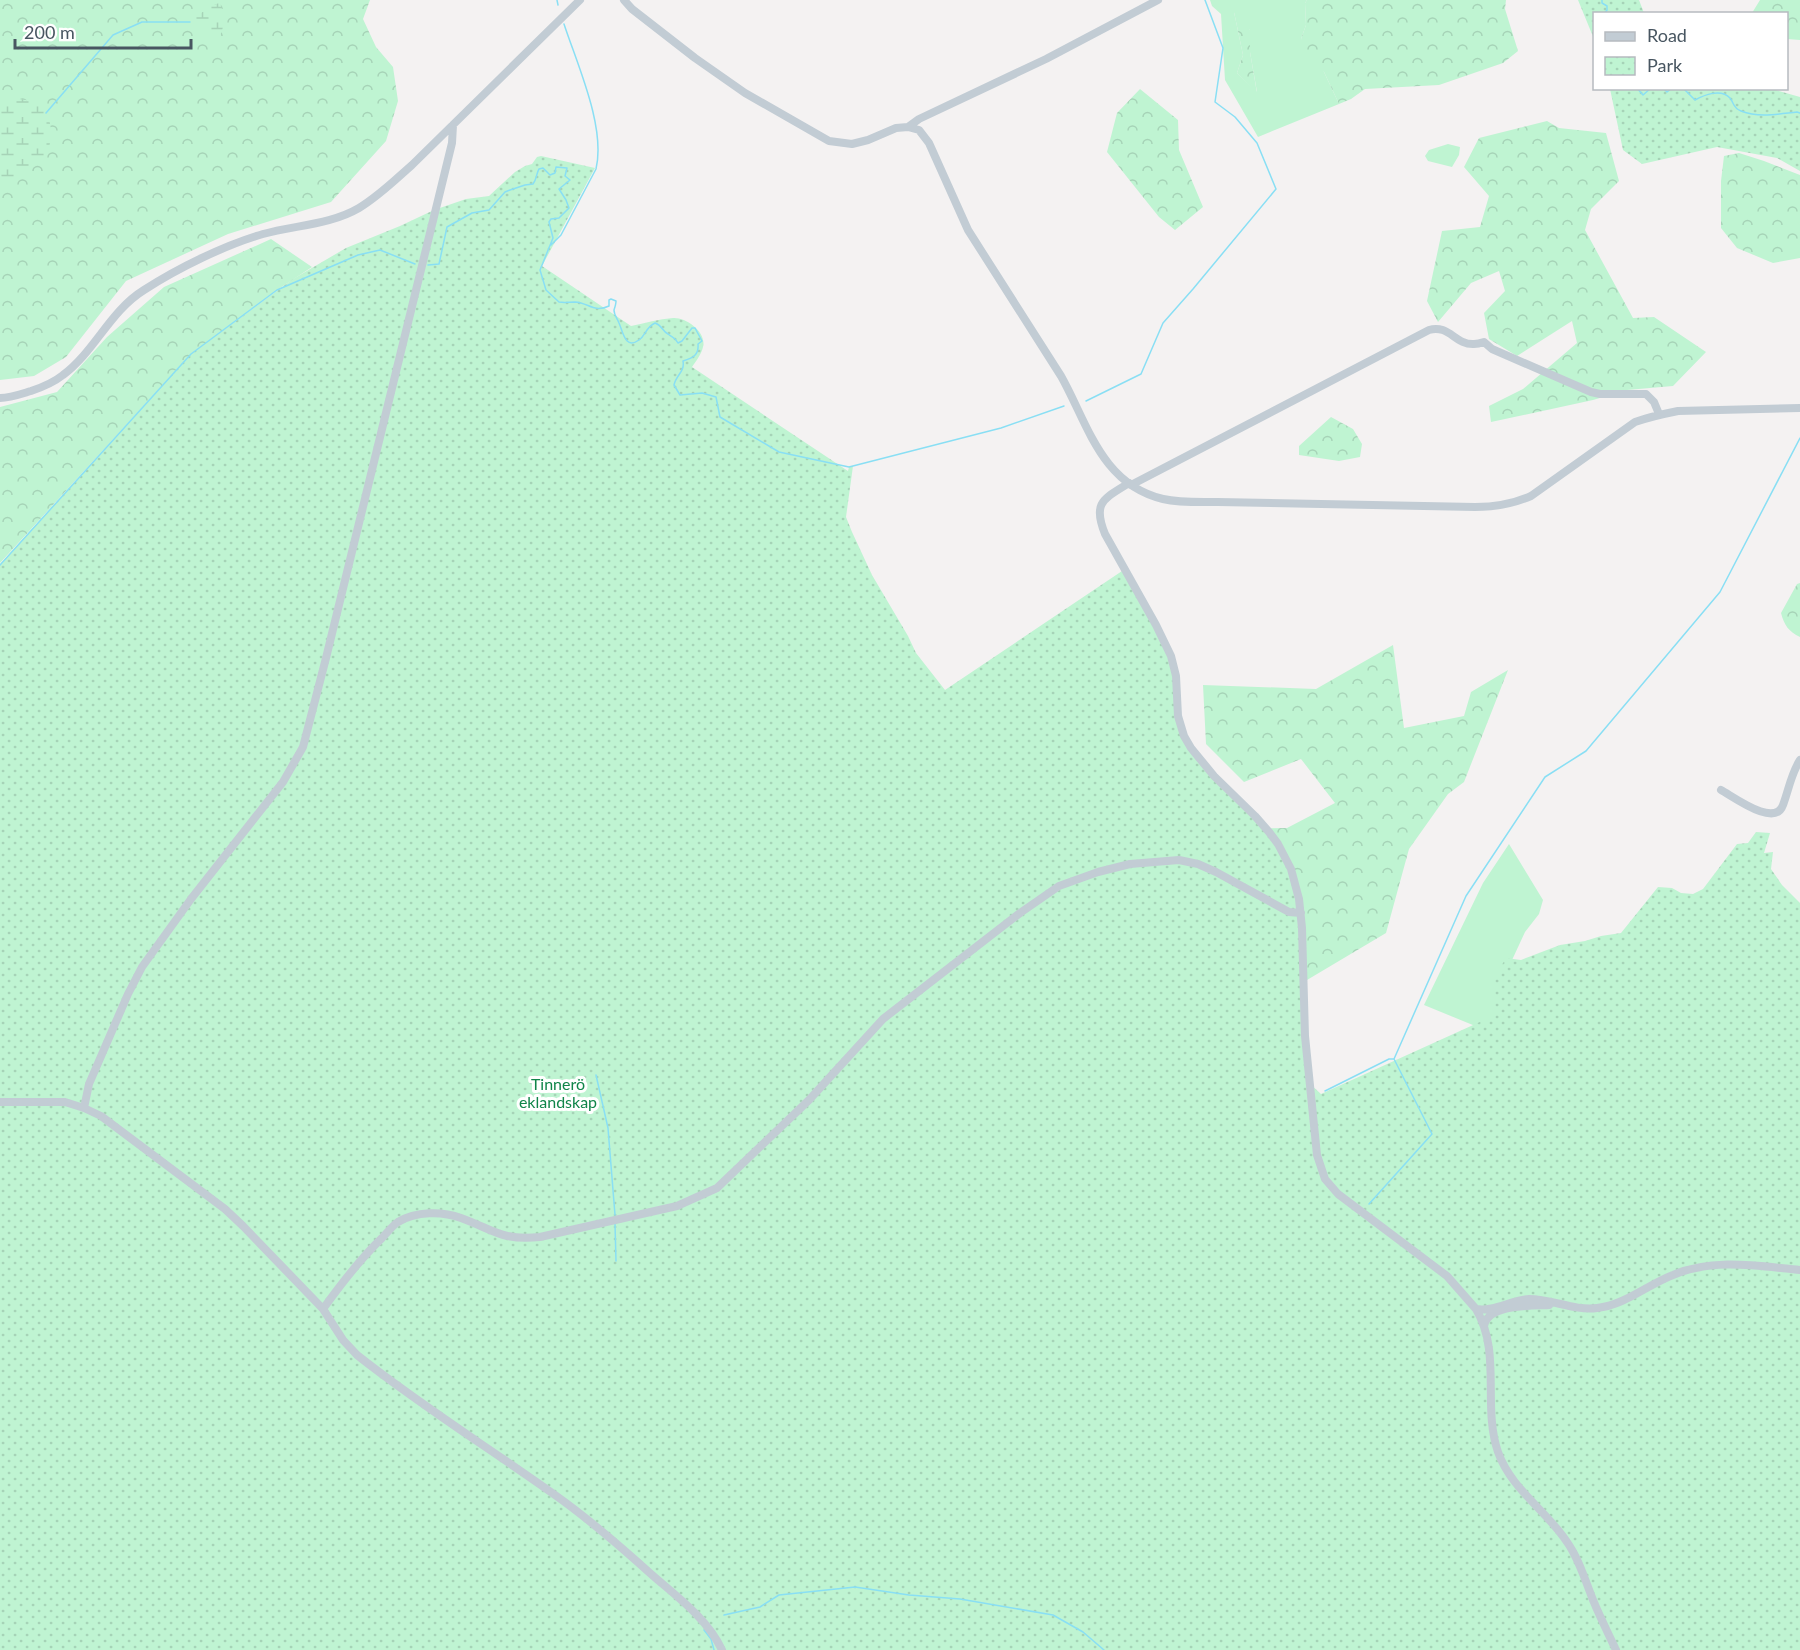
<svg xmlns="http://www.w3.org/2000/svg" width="1800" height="1650" viewBox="0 0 1800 1650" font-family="Lato,sans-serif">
  <defs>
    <pattern id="forest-crowns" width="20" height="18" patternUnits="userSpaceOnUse" patternTransform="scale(1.5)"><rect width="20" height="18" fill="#bff4d2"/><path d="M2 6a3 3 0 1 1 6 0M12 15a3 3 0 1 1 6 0" fill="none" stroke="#a6d3b7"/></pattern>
    <pattern id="wetland-marsh" width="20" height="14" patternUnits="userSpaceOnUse" patternTransform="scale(1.5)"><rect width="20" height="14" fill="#bff4d2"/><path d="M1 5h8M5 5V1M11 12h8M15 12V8" fill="none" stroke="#a6d3b7"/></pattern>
    <pattern id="park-dots" width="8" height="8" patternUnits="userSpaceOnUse" patternTransform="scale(1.5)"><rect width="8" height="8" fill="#bff4d2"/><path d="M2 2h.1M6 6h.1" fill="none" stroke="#a6d3b7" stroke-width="1.8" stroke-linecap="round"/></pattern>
  </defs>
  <rect width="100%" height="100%" fill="#f4f2f2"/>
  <path fill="#bff4d2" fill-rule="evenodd" d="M 1210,0 L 1307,0 L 1305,3 L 1306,25 L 1301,39 L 1324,72 L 1339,104 L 1258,137 L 1225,80 L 1221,14 L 1212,6 ZM 1234,12 L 1250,30 L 1250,52 L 1257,92 L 1237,73 L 1243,55 Z
    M 1448,144 L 1460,147 L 1459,155 L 1452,167 L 1428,161 L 1425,156 L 1429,150 Z
    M 1509,844 L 1543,900 L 1539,914 L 1525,932 L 1500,986 L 1541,1053 L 1424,1005 L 1483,883 Z"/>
  <path fill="url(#forest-crowns)" d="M 0,0 L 370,0 L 363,19 L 376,47 L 393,67 L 398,101 L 386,141 L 331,202 L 228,234 L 126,281 L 66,357 L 34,376 L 0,380 Z
    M 1307,0 L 1506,0 L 1505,9 L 1518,51 L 1503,63 L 1439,85 L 1365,89 L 1351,99 L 1339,104 L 1324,72 L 1303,59 L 1301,39 L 1306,25 L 1305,3 Z
    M 1760,0 L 1800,0 L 1800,40 L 1787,39 L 1786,14 L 1752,13 Z
    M 1234,12 L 1241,12 L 1250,30 L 1250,52 L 1257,93 L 1237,73 L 1243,55 Z
    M 1140,89 L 1178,120 L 1179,150 L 1203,207 L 1175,230 L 1159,217 L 1107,152 L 1117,113 Z
    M 1547,121 L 1559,128 L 1606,133 L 1619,181 L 1591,209 L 1585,230 L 1633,318 L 1654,317 L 1706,352 L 1673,386 L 1627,390 L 1593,400 L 1491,422 L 1489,406 L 1523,389 L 1577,343 L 1572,321 L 1517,356 L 1489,339 L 1484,313 L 1505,291 L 1499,271 L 1471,283 L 1438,322 L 1427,301 L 1442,231 L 1480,227 L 1489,196 L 1464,167 L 1479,138 Z
    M 1739,153 L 1764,161 L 1800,175 L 1800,258 L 1773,263 L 1737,248 L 1721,228 L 1721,181 L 1724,156 Z
    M 271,239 L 312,267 L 277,290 L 191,354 L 0,563 L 0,407 L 57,392 L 107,337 L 164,287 Z
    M 1331,417 L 1353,429 L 1362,444 L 1360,457 L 1339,461 L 1299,455 L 1299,446 Z
    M 1800,583 L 1800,637 C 1789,632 1784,625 1781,613 L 1797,584 Z
    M 1393,645 L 1404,728 L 1464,716 L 1471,692 L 1508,670 L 1464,782 L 1448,794 L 1409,849 L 1386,933 L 1307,980 L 1290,901 L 1238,829 L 1287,828 L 1335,803 L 1301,759 L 1244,782 L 1206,744 L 1203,685 L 1316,689 Z"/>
  <path fill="url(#wetland-marsh)" d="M 220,3 C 225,16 225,26 219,38 L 212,39 L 190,22 L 210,6 Z
    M 12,98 C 19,99 29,100 35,103 C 54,111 55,143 44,157 C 36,168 20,175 8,181 L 0,176 L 0,104 Z"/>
  <path fill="url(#park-dots)" d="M 1578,0 L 1639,0 L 1644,13 L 1594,14 L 1594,39 Z
    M 1772,89 L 1800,97 L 1800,171 L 1777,158 L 1717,147 L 1642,164 L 1623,150 L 1610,89 Z
    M 541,156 L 595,168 L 542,266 L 631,326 C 645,323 659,319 673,318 C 686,317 707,332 703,347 C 701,355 696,361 692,367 L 848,471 L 849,467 L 853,466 L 846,517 L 852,532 L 872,575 L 908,636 L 916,653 L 945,690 L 1125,569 L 1169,651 L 1177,708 L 1190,746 L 1248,808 L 1287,861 L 1298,901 L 1309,1083 L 1321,1094 L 1493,1016 L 1494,978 L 1506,958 L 1521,960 L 1560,945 L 1585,941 L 1601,936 L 1621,933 L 1658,887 L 1672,888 L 1681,893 L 1693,894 L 1703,889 L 1737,844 L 1748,843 L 1756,832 L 1770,833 L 1764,853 L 1773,852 L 1771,869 L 1782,885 L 1800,903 L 1800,1650 L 0,1650 L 0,564 L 191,354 L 293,279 L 346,248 L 400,226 L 434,210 L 466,199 L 489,196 L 515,172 L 525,166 L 532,164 L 537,157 Z"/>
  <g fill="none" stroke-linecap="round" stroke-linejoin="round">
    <path stroke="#89dff4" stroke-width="1.5" d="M 557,0 L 558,5
      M 1602,0 L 1602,3 L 1607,6 L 1607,10 L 1604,14
      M 1637,88 L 1643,95 L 1651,88
      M 1663,88 L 1667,92 L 1672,88
      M 1683,88 L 1695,100 C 1704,95 1721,88 1730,98 C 1734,103 1733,108 1741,111 C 1759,118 1778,114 1797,112 L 1800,113
      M 46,113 L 113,35 L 142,22 L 190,22
      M 551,245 L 561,235 L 596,169 C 606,127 577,64 564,24
      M 428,265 L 439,264 L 447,227 L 472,213 L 489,210 L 505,192 L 510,190 L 525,185 L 533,184 C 537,179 536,174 539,169 L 543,168 L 550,175 L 555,173 L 556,167 L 567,168 L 565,176 L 570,180 L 559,189 L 566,200 L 569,208 L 559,218 L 551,219 L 549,222 L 553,238 L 540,270 L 546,290 L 559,302 C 565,303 569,302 575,302 C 589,303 594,313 609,306 L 609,300 L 611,299 L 616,301 C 616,304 615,307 614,310 C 614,315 617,318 619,323 C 623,332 625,350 639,340 C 646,335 646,327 655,323 C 662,325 662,331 668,334 C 673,338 675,337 678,343 L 682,341 L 692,328 L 695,328 L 702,341 L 698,344 C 699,355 693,358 683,361 C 685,372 676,375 674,385 L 680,395 L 702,393 L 716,397 L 720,417 L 779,452 L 849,467 L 1001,428 L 1064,406
      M 1086,401 L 1141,374 L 1163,323 L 1193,289 L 1276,189 L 1257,143 L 1235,117 L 1215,102 L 1223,48 L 1205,0
      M 0,565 L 191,354 L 277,290 L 358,255 L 380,250 L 415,264
      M 596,1075 L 608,1128 L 615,1215
      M 1325,1091 L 1389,1059 L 1394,1059
      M 1369,1204 L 1432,1134 L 1394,1059 L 1466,896 L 1545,777 L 1586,751 L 1720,592 L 1800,438
      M 615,1224 L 616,1261
      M 724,1615 L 760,1607 L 779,1595 L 855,1587 L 909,1595 L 960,1599 L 1053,1615 L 1083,1632 L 1104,1650
      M 704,1630 L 711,1639 L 714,1650"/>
    <path stroke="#c2ccd4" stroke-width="8" d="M 624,0 L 632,9 L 695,58 L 745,93 L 829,141 L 852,144 L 868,140 L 896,128 L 908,127 L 919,130 L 929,143 L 968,230 L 1061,376 C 1088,424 1101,484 1163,499 C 1181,503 1200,502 1218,502 L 1475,507 C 1495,507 1513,504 1531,496 L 1635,422 C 1649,417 1663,414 1678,411 L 1800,408
      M 908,127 L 919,119 L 1046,59 L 1158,0
      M 0,398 C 10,398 21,394 31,391 C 43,387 53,383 63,375 C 95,351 110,311 144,290 C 178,268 225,245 263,234 C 295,225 330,225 359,208 C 379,196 395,180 412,165 L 580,0
      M 1129,483 C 1104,499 1092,502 1105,534 L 1156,625 L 1171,656 L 1176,676 L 1178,716 L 1184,736 L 1191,748 L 1214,776 L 1255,816 L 1269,832 L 1278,844 L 1291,869 L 1299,899 L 1302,928 L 1305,1036 L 1317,1155 L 1325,1179 L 1338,1194 L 1447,1276 L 1476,1309 C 1494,1312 1511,1300 1529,1299 C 1552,1299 1574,1311 1597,1308 C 1625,1305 1647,1285 1673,1275 C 1713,1258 1758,1266 1800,1270
      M 1131,485 L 1429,330 C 1449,324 1455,345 1474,344 C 1478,344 1481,343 1484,342 L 1492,349 L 1591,392 L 1600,394 L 1646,394 L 1654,402 L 1659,414
      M 1721,790 C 1734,797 1775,828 1783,805 C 1789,789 1791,774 1800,760
      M 0,1102 L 65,1102 L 84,1108 L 101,1116 L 225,1209 L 243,1226 L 323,1309 L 343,1340 L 357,1355 C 420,1405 489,1448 555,1495 C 589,1519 620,1546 651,1574 C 676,1596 707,1618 722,1650
      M 84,1108 L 89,1084 L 128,994 L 142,967 L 191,899 L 283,782 L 303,747 L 326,658 L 452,143 L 453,125
      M 323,1309 C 341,1284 359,1260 382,1238 C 387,1233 392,1226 398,1222 C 416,1211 442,1211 461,1218 C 494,1230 502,1241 540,1237 L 677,1206 L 717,1188 L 809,1100 L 883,1019 L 1020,913 L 1059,886 L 1098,872 L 1130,864 L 1179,860 L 1198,864 L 1216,872 L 1289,912 L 1301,913
      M 1476,1309 C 1502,1353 1482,1405 1498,1452 C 1511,1489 1546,1510 1567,1542 C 1579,1559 1585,1580 1593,1600 C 1600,1617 1608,1633 1616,1650
      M 1484,1326 C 1488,1304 1531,1306 1549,1305"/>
  </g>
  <g text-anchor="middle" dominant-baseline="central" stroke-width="6" stroke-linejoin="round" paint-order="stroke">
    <g font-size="16" fill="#108549" stroke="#fff">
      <text x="558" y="1083">Tinnerö<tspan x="558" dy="18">eklandskap</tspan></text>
    </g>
  </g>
  <rect x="1593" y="12" width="195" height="78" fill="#ffffff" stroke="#b6bbc0" stroke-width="1.5"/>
  <rect x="1605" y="32" width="30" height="9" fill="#c2ccd4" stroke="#b6bbc0" stroke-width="1.5"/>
  <text x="1647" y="42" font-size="18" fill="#485661">Road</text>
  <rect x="1605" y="57" width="30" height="18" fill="url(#park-dots)" stroke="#b6bbc0" stroke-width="1.5"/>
  <text x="1647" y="72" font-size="18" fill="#485661">Park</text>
  <path d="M15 39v9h176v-9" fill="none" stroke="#485661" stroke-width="3"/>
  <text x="24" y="39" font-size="18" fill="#485661" stroke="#ffffff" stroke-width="4.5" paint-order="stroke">200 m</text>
</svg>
